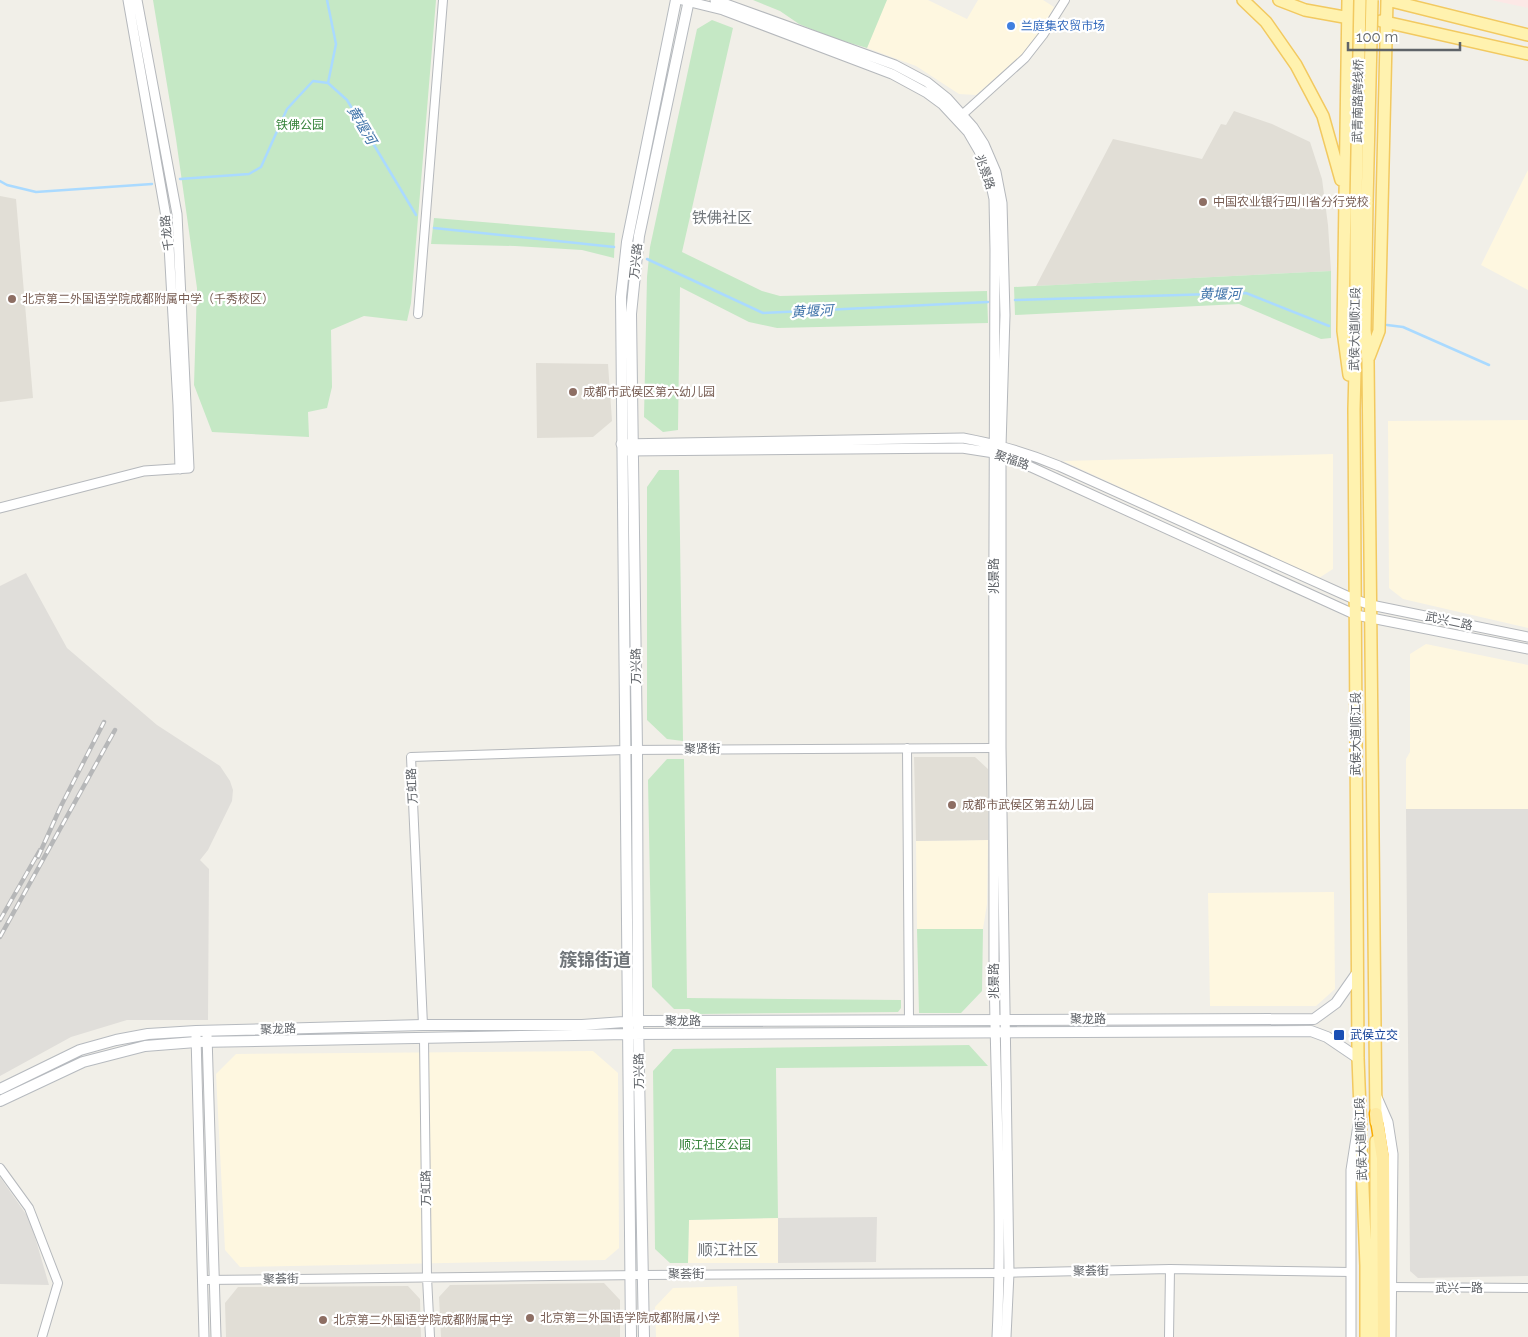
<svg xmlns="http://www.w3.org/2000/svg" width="1528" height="1337" viewBox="0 0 1528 1337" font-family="Raleway,'Noto Sans SC',sans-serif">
  <rect width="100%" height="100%" fill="#f1efe8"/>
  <path fill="#fef7e0" d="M 885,0 L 928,0 L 967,19 L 978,0 L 1043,0 L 1054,7 L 1040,32 L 1026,51 L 976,95 L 959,94 L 916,66 L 867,48 Z
    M 1528,170 L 1528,290 L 1481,265 Z
    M 1528,420 L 1528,628 L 1403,599 L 1389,588 L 1388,421 Z
    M 1333,454 L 1333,569 L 1319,578 L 1063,461 Z
    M 1426,644 L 1528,665 L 1528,809 L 1406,809 L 1406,759 L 1410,752 L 1410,654 Z
    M 988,840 L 987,904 L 983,929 L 917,929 L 916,841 Z
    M 1334,892 L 1335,989 L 1316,1006 L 1210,1006 L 1208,893 Z
    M 593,1051 L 618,1073 L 619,1248 L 605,1260 L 240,1267 L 225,1250 L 216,1074 L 236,1054 Z
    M 778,1218 L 778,1263 L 688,1263 L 689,1220 Z
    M 737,1286 L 739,1337 L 656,1337 L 655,1307 L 673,1288 Z"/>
  <path fill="#e0deda" d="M 26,573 L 67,648 L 157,725 L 220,766 L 230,781 L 233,790 L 232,801 L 208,850 L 200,860 L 209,869 L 208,1020 L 127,1020 L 71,1037 L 0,1076 L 0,586 Z
    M 1406,809 L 1528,809 L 1528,1276 L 1418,1278 L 1410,1271 Z
    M 0,1177 L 30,1220 L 49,1285 L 0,1284 Z
    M 877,1217 L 876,1262 L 778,1263 L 778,1218 Z"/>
  <path fill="#e1ded6" d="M 1234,111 L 1272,124 L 1310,142 L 1322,179 L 1328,225 L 1331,271 L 1036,286 L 1113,139 L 1202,159 L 1221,124 L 1226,125 Z
    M 0,196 L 16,199 L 33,398 L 0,402 Z
    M 536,363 L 608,364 L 612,421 L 593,437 L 537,438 Z
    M 914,757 L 975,757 L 988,769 L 988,840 L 916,841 Z
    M 604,1283 L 620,1300 L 620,1337 L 441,1337 L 439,1297 L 450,1285 Z
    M 408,1286 L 420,1299 L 421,1337 L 226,1337 L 225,1303 L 238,1287 Z"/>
  <path fill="#fce8e6" d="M 1491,0 L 1528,0 L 1528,8 Z"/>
  <path fill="#c5e8c5" d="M 153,0 L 436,0 L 411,303 L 407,321 L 364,316 L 331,330 L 332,387 L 327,408 L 308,412 L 309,437 L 212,432 L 194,385 L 197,288 L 176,139 Z
    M 753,0 L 887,0 L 867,48 L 833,38 L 799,24 L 780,11 Z
    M 712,20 L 733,28 L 682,252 L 762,291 L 780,296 L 987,291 L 988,323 L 777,328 L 749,322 L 680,287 L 678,430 L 663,432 L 644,417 L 647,277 L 650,247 L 697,29 Z
    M 434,218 L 615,233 L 614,258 L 582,250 L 515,246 L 431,244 Z
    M 1331,271 L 1331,338 L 1321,339 L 1239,304 L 1015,315 L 1014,287 Z
    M 659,470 L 679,470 L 683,741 L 667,739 L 647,720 L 647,487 Z
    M 667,759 L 684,759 L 687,998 L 901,1000 L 901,1008 L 898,1012 L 698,1014 L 689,1009 L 674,1009 L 652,987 L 648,780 Z
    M 917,929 L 983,929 L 982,991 L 961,1013 L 919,1013 Z
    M 969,1045 L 988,1066 L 776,1068 L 778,1218 L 689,1220 L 688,1263 L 670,1263 L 655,1249 L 653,1071 L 673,1049 Z"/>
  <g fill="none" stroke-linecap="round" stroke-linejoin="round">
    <path stroke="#aadaff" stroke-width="2.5" d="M 327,0 L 336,44 L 328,83
      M 180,179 L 249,174 L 261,167 L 287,109 L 313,81 L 328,83 L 347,100 L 416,215
      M 0,181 L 7,185 L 36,192 L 152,184
      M 434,228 L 614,247
      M 647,259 L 763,313 L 988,302
      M 1015,300 L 1246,293 L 1329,326
      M 1387,325 L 1403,327 L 1489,365"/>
    <defs>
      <path id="minor" d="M 962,115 L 1025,58 L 1043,35 L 1065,0
        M 418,314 L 443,0
        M 907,748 L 909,1020
        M 423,1025 L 411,757 L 625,750 L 993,748
        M 424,1039 L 427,1277 L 430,1337
        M 0,1168 L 29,1208 L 58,1283 L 42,1337
        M 203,1280 L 643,1275 L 1000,1273 L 1170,1269 L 1351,1272
        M 1391,1287 L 1528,1288
        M 1169,1337 L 1170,1269"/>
      <path id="tertiary" d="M 128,0 L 168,228 L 178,405 L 180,469
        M 682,0 L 723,10 L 892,74 L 927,93 L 942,104 L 968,132 L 979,151 L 989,176 L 994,199 L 995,250 C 994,487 993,723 994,960 C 995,1086 1003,1212 997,1337
        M 715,0 L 895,65 L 927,82 L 947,98 L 973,127 L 984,144 L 996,172 L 1002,203 L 1005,315 L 1001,446 L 1001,747 L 1009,1273 L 1006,1337
        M 621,444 L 963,438 C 996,444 1028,453 1059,466 L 1356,600 L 1371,605 L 1528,637
        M 627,451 L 962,448 L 994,453 L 1031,467 L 1356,615 L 1528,649
        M 0,508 L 144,471 L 189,468 L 177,214 L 137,0
        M 207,1035 L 216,1337
        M 196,1036 L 204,1337
        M 1377,1097 L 1388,1122 L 1393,1154 L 1391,1337
        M 1351,1337 L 1351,1170 L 1358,1125"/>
      <path id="secondary" d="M 0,1089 L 80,1050 L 116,1040 L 148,1034 L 196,1031 L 423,1025 L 582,1025 L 638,1021 L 1314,1019 L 1336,1003 L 1357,973
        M 0,1101 L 83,1062 L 145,1046 L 196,1042 L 627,1034 L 1311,1031 L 1327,1037 L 1358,1058
        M 631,1337 L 621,297 L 627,242 L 676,0
        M 644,1337 L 638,1021 L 637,750 L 631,314 L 639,236 L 689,0"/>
      <path id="primary" d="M 1243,0 L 1266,22 L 1296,65 L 1323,116 L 1341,180
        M 1279,0 L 1305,10 L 1355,19
        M 1348,0 L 1343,331 L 1349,375
        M 1387,0 L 1528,35
        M 1381,21 L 1528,54
        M 1367,202 L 1365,330 L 1368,361 L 1376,1122
        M 1356,203 L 1356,332 L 1354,409 L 1358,1058 L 1366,1266 L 1366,1337
        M 1369,357 L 1379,331 L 1387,0
        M 1376,1337 L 1376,1141"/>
      <path id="trunk" d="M 1376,1114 L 1383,1158 L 1384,1337"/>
    </defs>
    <use href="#minor" stroke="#b5b8bc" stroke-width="10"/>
    <use href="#tertiary" stroke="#b5b8bc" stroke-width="11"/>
    <use href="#secondary" stroke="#b6babf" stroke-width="12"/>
    <use href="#primary" stroke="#f2c960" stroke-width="14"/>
    <use href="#trunk" stroke="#f9ab00" stroke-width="15"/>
    <use href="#minor" stroke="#fff" stroke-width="8"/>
    <use href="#tertiary" stroke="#fff" stroke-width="9"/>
    <use href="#secondary" stroke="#fff" stroke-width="10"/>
    <use href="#primary" stroke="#fff2af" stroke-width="11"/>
    <use href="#trunk" stroke="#feeaa1" stroke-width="12"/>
    <defs>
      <path id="rail" d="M 38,857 L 61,806 L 104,722
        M 0,920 L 40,850
        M 0,937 L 115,730"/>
    </defs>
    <use href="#rail" stroke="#b6b7b8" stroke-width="4.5"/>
    <use href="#rail" stroke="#fff" stroke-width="2.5" stroke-dasharray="8" stroke-linecap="butt"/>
    <defs>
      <path id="primary-bridge" d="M 1367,202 L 1372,0
        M 1356,203 L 1360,0"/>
    </defs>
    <use href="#primary-bridge" stroke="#f2c960" stroke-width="14" stroke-linecap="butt"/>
    <use href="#primary-bridge" stroke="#fff2af" stroke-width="11"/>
  </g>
  <circle fill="#3f7fe0" stroke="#fff" stroke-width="2" cx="1011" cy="26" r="5"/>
  <g fill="#8d6e63" stroke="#fff" stroke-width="2">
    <circle cx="1203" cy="202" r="5"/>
    <circle cx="12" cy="299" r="5"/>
    <circle cx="573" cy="392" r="5"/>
    <circle cx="952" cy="805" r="5"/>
    <circle cx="530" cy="1318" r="5"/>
    <circle cx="323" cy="1320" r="5"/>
  </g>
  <rect fill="#1a4fb4" stroke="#fff" stroke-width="2" x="1333" y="1029" width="12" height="12" rx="2.5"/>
  <g text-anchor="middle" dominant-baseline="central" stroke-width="4.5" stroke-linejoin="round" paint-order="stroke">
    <g font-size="12" fill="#366cbe" stroke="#fff" text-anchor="start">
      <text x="1021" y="26">兰庭集农贸市场</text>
    </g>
    <g font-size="12" fill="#5f6368" stroke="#fff">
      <text transform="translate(1358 101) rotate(-89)">武青南路跨线桥</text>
      <text transform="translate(985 172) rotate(71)">兆景路</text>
      <text transform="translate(167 233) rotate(-96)">千龙路</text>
      <text transform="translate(636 261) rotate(-84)">万兴路</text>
      <text transform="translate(1355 329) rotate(-89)">武侯大道顺江段</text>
      <text transform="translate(1012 460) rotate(19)">聚福路</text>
      <text transform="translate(994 576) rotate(-90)">兆景路</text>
      <text transform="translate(1449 621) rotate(12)">武兴二路</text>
      <text transform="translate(636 666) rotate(-91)">万兴路</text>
      <text transform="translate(1356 734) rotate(-90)">武侯大道顺江段</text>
      <text x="702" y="749">聚贤街</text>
      <text transform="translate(412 786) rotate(-93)">万虹路</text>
      <text transform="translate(994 981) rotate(-90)">兆景路</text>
      <text x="1088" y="1019">聚龙路</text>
      <text x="683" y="1021">聚龙路</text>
      <text transform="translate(278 1029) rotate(-2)">聚龙路</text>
      <text transform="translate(639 1071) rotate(-91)">万兴路</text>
      <text transform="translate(1361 1139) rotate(-92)">武侯大道顺江段</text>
      <text transform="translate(426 1188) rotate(-91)">万虹路</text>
      <text transform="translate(1091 1271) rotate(-1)">聚荟街</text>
      <text x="686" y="1274">聚荟街</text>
      <text transform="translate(281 1279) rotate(-1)">聚荟街</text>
      <text x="1459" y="1288">武兴一路</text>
    </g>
    <g font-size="12" fill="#348238" stroke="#fff">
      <text x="300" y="125">铁佛公园</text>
      <text x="715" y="1145">顺江社区公园</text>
    </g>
    <g font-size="12" fill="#785e54" stroke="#fff" text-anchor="start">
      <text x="1213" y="202">中国农业银行四川省分行党校</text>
      <text x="22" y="299">北京第二外国语学院成都附属中学（千秀校区）</text>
      <text x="583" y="392">成都市武侯区第六幼儿园</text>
      <text x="962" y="805">成都市武侯区第五幼儿园</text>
      <text x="540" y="1318">北京第二外国语学院成都附属小学</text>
      <text x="333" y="1320">北京第二外国语学院成都附属中学</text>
    </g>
    <g font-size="12" fill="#164399" stroke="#fff" text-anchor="start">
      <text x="1350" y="1035">武侯立交</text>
    </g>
    <g font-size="14" font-style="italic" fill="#4174aa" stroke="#fff">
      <text transform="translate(362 125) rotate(59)">黄堰河</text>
      <text transform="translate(1220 294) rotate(-1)">黄堰河</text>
      <text transform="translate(812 311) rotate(-3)">黄堰河</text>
    </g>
    <g font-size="15" fill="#70757a" stroke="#fff">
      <text x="722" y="218">铁佛社区</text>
      <text x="728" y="1250">顺江社区</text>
    </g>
    <g font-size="18" font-weight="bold" fill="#70757a" stroke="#fff">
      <text x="595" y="959">簇锦街道</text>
    </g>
  </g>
  <path d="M1348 42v8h112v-8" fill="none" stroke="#5f6368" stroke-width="2.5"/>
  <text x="1356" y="42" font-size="15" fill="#5f6368" stroke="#ffffff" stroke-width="4" paint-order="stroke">100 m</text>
</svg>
